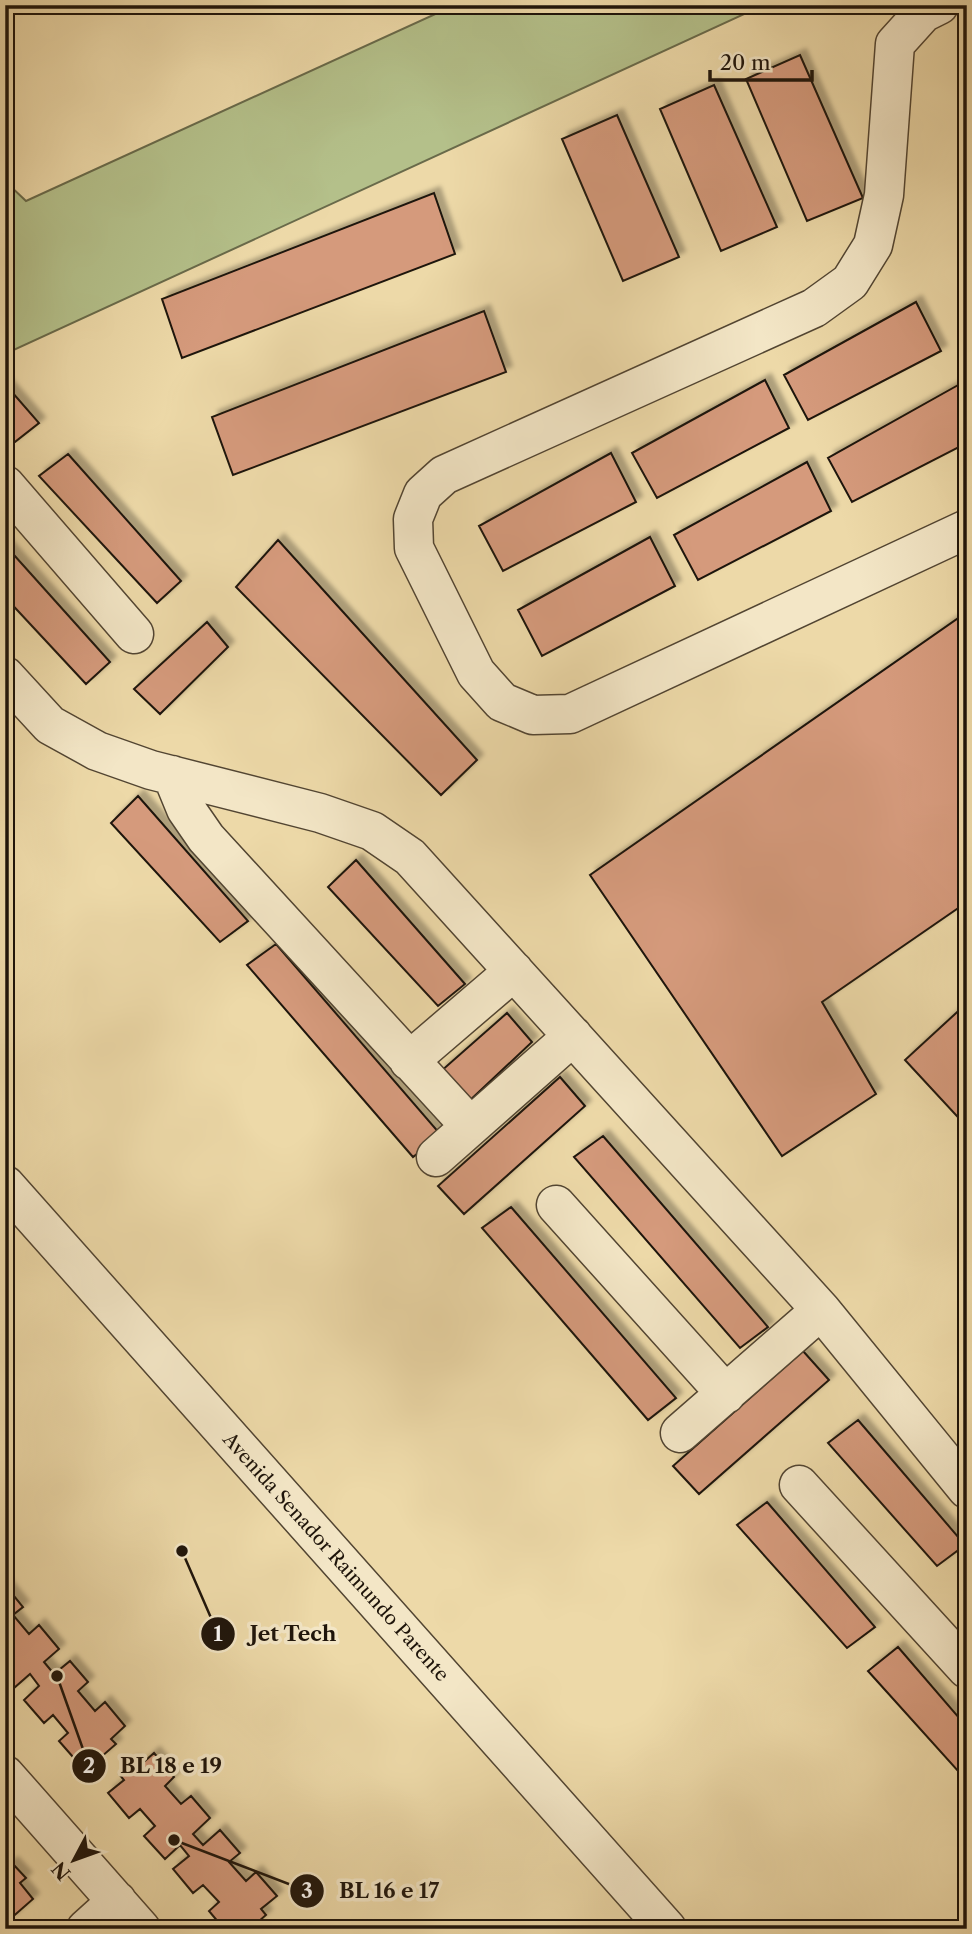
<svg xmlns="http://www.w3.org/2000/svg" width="972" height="1934" viewBox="0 0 972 1934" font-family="'Libre Caslon Text',serif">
  <defs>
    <filter id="shadow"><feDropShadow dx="6" dy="-6" stdDeviation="2" flood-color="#0004"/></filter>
  </defs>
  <rect width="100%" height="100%" fill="#edd9a8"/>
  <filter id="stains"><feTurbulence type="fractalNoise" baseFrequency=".00286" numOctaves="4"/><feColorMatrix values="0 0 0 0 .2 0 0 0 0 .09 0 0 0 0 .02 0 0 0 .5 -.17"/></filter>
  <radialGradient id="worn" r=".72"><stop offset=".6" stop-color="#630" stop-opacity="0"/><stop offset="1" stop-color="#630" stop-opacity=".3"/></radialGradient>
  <path fill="#b4c08a" stroke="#696a4a" stroke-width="2" d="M 455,5 L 764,5 L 5,354 L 5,181 L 26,201 Z"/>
  <path fill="#d59a7b" stroke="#1e140a" stroke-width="2" filter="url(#shadow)" d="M 800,55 L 863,198 L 807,221 L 746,79 Z
    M 714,85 L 777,227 L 721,251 L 660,109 Z
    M 617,115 L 679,257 L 623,281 L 562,139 Z
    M 434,193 L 455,254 L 182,358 L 162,299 Z
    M 916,302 L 941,351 L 808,420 L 784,375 Z
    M 484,311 L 506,372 L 233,475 L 212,417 Z
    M 765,380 L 789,428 L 657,498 L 632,453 Z
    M 5,384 L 39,423 L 11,445 L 5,438 Z
    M 960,384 L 967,397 L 967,443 L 852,502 L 828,458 Z
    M 611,453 L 636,502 L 503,571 L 479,526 Z
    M 68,454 L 181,581 L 157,603 L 39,476 Z
    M 807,462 L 831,511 L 698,580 L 674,535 Z
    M 650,537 L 675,586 L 542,656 L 518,610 Z
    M 278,540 L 477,760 L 441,795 L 236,587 Z
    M 5,545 L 110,662 L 86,684 L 5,597 Z
    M 967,612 L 967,902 L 822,1002 L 876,1094 L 782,1156 L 590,875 Z
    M 207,622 L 228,647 L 160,714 L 134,689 Z
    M 138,796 L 248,921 L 220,942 L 111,823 Z
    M 356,860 L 465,984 L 438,1006 L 328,887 Z
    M 276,944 L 441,1135 L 413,1157 L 247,965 Z
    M 967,1003 L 967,1127 L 905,1060 Z
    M 507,1013 L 532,1042 L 466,1104 L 440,1072 Z
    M 560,1077 L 585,1106 L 464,1214 L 438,1186 Z
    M 603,1136 L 768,1327 L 740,1348 L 574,1157 Z
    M 511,1207 L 676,1398 L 648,1420 L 482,1228 Z
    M 803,1351 L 829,1380 L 699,1494 L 673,1466 Z
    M 858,1420 L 965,1545 L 937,1566 L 828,1443 Z
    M 767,1502 L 875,1627 L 847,1648 L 737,1525 Z
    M 5,1585 L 23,1607 L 13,1615 L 29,1634 L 39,1625 L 59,1649 L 44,1662 L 54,1674 L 70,1661 L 88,1682 L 78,1691 L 95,1711 L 105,1702 L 125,1726 L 111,1739 L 116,1744 L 100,1758 L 95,1753 L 80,1765 L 59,1741 L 68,1733 L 53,1715 L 44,1723 L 24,1700 L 39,1686 L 30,1674 L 14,1688 L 5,1678 Z
    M 898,1647 L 967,1727 L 967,1781 L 868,1671 Z
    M 154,1753 L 174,1777 L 165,1786 L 181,1804 L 191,1796 L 210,1818 L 193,1834 L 203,1845 L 220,1830 L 240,1853 L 229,1862 L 246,1881 L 256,1872 L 277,1896 L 261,1909 L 266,1915 L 251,1928 L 246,1922 L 238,1929 L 224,1929 L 209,1911 L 219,1902 L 203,1885 L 193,1893 L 173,1869 L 189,1856 L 180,1845 L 165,1859 L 144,1836 L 155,1826 L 140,1809 L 129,1818 L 108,1793 L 124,1780 L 119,1774 L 133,1761 L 138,1767 Z
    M 12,1863 L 26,1878 L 20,1883 L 33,1899 L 9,1920 L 5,1915 L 5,1868 Z"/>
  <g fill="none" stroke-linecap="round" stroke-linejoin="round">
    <defs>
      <path id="minor" d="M 939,5 L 923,13 L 895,44 L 884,195 L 873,245 L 850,282 L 814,308 L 444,475 L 423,494 L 413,519 L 414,548 L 476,673 L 502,702 L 533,715 L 570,714 L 967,529
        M 5,485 L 134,634
        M 5,676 L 50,725 L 97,751 L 151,770 L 320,813 L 372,831 L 410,857 L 821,1310 L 967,1489
        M 172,775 L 186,809 L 206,838 L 470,1126
        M 409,1061 L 514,971
        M 436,1157 L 573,1036
        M 5,1185 L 667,1929
        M 556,1205 L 726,1394
        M 680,1433 L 821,1310
        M 799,1485 L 967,1669
        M 5,1775 L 141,1929
        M 86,1929 L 117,1901"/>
    </defs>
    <use href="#minor" stroke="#524532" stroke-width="41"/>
    <use href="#minor" stroke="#f3e6c6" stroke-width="38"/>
  </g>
  <g text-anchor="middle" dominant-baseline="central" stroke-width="7" stroke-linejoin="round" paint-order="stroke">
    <g font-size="19" fill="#1e140a" stroke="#f3e6c6">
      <text transform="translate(336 1557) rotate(48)">Avenida Senador Raimundo Parente</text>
    </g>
  </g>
  <path fill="none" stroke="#1e140a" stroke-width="2.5" d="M182 1551L218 1634M57 1676L89 1766M174 1840L307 1891"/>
  <g fill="#1e140a" stroke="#f3e6c6" stroke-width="2.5">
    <circle cx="182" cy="1551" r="7"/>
    <circle cx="57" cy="1676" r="7"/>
    <circle cx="174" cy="1840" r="7"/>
    <circle cx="218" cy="1634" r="18"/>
    <circle cx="89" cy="1766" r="18"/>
    <circle cx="307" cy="1891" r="18"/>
  </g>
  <g font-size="21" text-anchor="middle" font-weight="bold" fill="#fff">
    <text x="218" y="1641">1</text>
    <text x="89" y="1773">2</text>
    <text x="307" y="1898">3</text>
  </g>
  <g font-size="21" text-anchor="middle" font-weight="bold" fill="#1e140a" stroke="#f3e6c6" stroke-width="7" stroke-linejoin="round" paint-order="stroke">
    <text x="293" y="1641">Jet Tech</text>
    <text x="171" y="1773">BL 18 e 19</text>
    <text x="389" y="1898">BL 16 e 17</text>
  </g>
  <rect width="972" height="1934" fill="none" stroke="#edd9a8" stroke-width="28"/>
  <rect x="7" y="7" width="958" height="1920" fill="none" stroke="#1e140a" stroke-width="3.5"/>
  <rect x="14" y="14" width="944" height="1906" fill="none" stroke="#1e140a" stroke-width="2"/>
  <g transform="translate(74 1860) rotate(229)" stroke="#f3e6c6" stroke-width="5" paint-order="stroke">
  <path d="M0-5L12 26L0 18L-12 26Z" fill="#1e140a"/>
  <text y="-10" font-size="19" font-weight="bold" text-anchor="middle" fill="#1e140a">N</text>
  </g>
  <path d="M710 70v10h102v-10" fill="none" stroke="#1e140a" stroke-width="3.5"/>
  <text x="720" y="70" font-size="21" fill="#1e140a" stroke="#f3e6c6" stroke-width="5" paint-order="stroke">20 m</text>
  <rect width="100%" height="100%" filter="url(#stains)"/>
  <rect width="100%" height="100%" fill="url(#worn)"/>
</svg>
